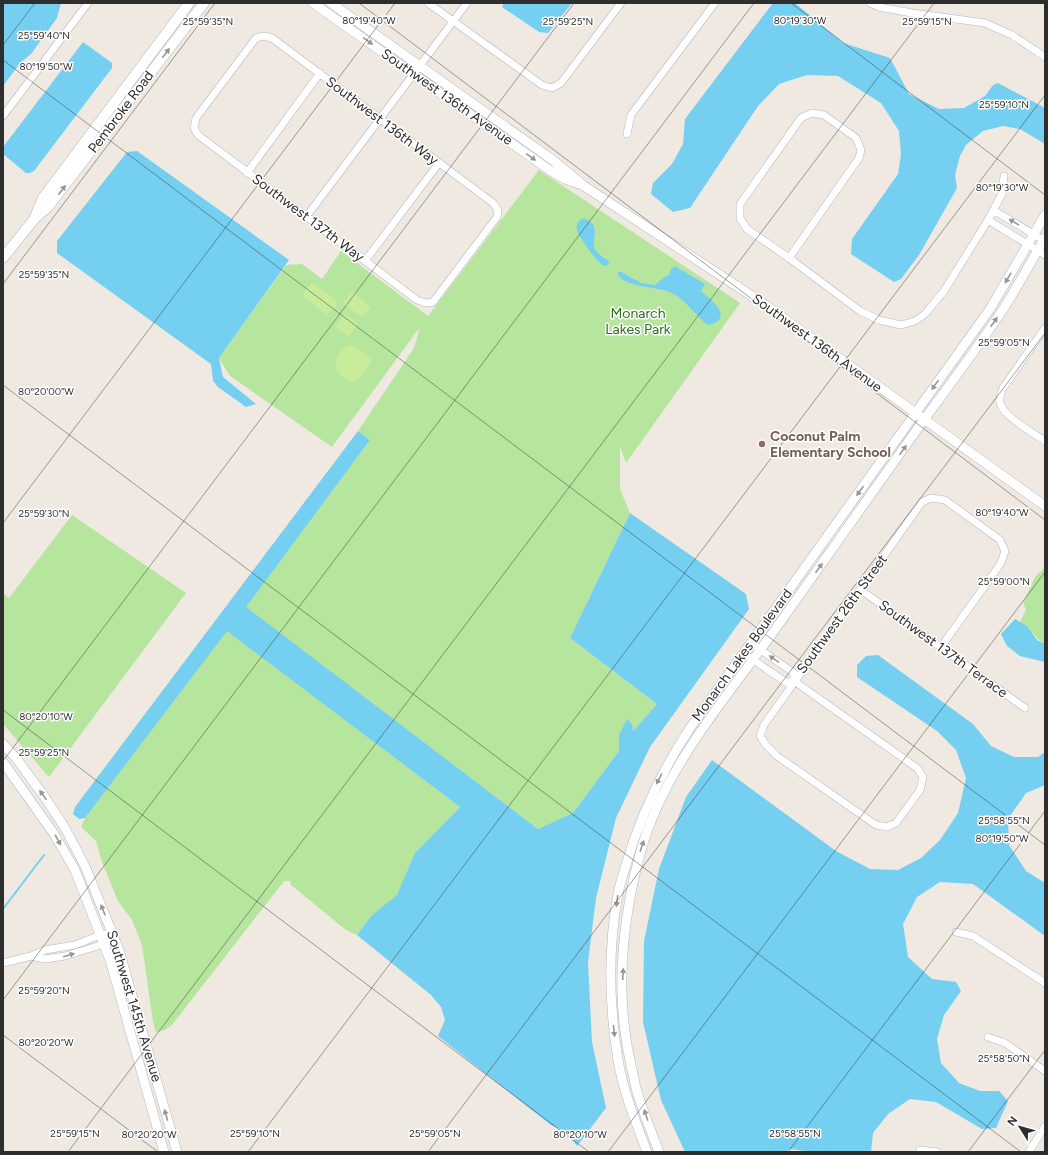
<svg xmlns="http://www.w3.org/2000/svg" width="1048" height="1155" viewBox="0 0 1048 1155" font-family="Figtree,sans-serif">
  <rect width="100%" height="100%" fill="#efe9e1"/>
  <path fill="#b6e59e" d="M 539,170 L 740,303 L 626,463 L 620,446 L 620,489 L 630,513 L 570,638 L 657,704 L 632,732 L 619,735 L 619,751 L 573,813 L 538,829 L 245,607 L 370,440 L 358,431 L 414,348 L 420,327 L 332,447 L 230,376 L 219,358 L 286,265 L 302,264 L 322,279 L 341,251 L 428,316 Z
    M 72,515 L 186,593 L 49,777 L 3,724 L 3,593 L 9,598 Z
    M 1045,567 L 1045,644 C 1034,638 1031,628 1020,622 L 1026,610 L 1023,603 L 1025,599 L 1035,577 Z
    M 227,630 L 460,807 L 415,853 L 398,895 L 371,916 L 357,935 L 346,930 L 291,885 L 290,881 L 284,881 L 172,1025 L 165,1030 L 156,1032 L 153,1022 L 142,945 L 132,920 L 118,901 L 102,862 L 96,841 L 81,827 L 85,818 Z"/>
  <path fill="#c9ec9a" d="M 311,283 L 315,284 L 336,300 L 337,305 L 330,313 L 326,314 L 304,297 L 303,294 Z
    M 352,292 L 371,307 L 362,317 L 343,303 Z
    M 345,313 L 358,324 L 348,337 L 335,327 Z
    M 349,345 L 354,346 L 369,357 L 371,363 C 367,368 363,376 358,379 C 350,385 340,375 336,369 C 335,359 340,348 349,345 Z"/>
  <path fill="#75cff0" d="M 3,3 L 61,3 L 57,18 L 31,54 L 20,63 L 3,86 Z
    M 504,3 L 572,3 L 548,33 L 539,32 L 502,7 Z
    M 773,3 L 795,3 L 843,43 L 890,58 L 909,94 L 939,109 L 964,108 L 985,96 L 993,85 L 998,83 L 1045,108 L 1045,144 L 1020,129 L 1003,126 L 983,131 L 966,145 L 960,156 L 955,175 L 957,188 L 919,255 L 901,279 L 894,282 L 851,254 L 852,239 L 898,174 L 901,154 L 899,131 L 881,103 L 838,76 L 807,75 L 779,84 L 758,106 L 690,208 L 673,212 L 651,194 L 653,183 L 672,164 L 683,144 L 685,119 Z
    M 83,42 L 112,63 L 112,68 L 34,171 L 30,173 L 26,173 L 3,154 L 3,147 Z
    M 137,151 L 289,260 L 219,358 L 223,377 L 256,404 L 246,407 L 218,387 L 213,381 L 211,364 L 57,253 L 57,241 L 127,152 Z
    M 581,219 L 586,219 C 603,228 589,239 596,251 C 599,255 605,258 609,261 L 608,265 L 604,266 C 596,261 582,241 578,233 C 576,230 577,226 577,223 Z
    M 675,266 L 705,284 L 701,291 C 711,300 736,318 708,325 C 694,315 686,299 670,292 C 658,287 624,287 618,275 L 618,272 L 621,272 L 641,283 L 655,285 L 663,278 L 669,275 L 671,269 Z
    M 358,431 L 370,440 L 246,607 L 538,829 L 573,813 L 619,751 L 619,735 L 627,719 L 632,724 L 633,731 L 657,704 L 570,638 L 630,513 L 746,594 L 749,609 L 650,747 L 616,818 L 596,898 L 588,962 L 592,1042 L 606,1108 L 577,1146 L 566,1132 L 551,1125 L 438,1036 L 445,1020 L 441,1007 L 431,995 L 357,935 L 371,916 L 397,895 L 415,853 L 460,807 L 227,631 L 85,818 L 79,819 L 73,814 L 75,807 Z
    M 1015,619 L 1027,626 L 1037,640 L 1045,644 L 1045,662 L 1020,656 L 1007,646 L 1001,634 Z
    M 878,655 L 973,724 L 991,746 L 1014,757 L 1038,757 L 1045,752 L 1045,785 L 1026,793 L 1008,819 L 1009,845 L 1026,871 L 1045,883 L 1045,936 L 973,884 L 940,882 L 917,897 L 903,924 L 908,957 L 932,979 L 956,982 L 961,991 L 944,1015 L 937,1039 L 941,1063 L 959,1083 L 980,1091 L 999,1091 L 1008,1101 L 996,1128 L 982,1129 L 936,1102 L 910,1099 L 888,1114 L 873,1133 L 871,1152 L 813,1152 L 790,1149 L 785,1152 L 685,1152 L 661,1100 L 643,1022 L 644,941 L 659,869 L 686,797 L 712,760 L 836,851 L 870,869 L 898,870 L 921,858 L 940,840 L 958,813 L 966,778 L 956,750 L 937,731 L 857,677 L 857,665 L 866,656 Z"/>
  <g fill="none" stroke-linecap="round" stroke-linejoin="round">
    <path stroke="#75cff0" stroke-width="2" d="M 3,909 L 44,855"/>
    <defs>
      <path id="minor" d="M 428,3 L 542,85 L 552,88 L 561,83 L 621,3
        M 870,3 L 879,7 L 912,13 L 985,23 L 1012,35 L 1045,57
        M 264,36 L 272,38 L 493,203 L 498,210 L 497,217 L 433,302 L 426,303 L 417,300 L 198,135 L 194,128 L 196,118 L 256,38 Z
        M 3,116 L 88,3
        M 627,134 L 631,115 L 715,3
        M 247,173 L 320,73
        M 993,210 L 1045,241
        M 306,217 L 467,3
        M 988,220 L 1045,255
        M 789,258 L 859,158 L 861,150 L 856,138 L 824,115 L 812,113 L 801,118 L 740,204 L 740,218 L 747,229 L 789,258 L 860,311 L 879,320 L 901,325 L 915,321 L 925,314 L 944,291 L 988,220 L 1002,194 L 1004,176
        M 365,261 L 439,163
        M 1045,328 L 1003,388 C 1001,393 999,398 1000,403 C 1004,417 1033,433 1045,441
        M 861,590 L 1025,708
        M 751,643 L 794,673 L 794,681
        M 743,653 L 787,683 L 794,681 L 917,768 L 923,777 L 920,790 L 896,823 L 887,827 L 876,825 L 777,756 L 766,745 L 760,736 L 764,725 L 922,502 L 931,498 L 945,500 L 1000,540 L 1005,551 L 1001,563 L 941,647
        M 956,932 L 973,936 L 1045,983
        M 31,956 L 45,959 L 65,956 L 104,944 L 107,940
        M 3,963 L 31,956 L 45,950 L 75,945 L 100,935 L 113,933
        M 988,1037 L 1005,1043 L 1045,1071
        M 920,1150 L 937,1152
        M 1029,1152 L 1045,1126"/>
      <path id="tertiary" d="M 313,3 L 548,169 L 565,179 L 579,184
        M 331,3 L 554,161 L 584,186 L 764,304 L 1045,506
        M 3,744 L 16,758 L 46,799 L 65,828 L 85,866 L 119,950 L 177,1152
        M 3,762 L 54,834 L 75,870 L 110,960 L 164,1152
        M 647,1152 C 636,1122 623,1091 618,1060 C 609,1005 608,948 618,894 C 620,884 623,874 626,865 C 640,816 662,771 690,728 L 990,309 L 1045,215
        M 659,1152 C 651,1131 642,1109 636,1088 C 632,1069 627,1050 625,1031 C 617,974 625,909 640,854 C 663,769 724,701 774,631 C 824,561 874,491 923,421 C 949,386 975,351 1000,314 C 1016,290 1030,263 1045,238"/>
      <path id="secondary" d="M 35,217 L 43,198 L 189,3
        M 3,258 L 35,218 L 48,207 L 204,3"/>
    </defs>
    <use href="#minor" stroke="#b4b7c1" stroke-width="8"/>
    <use href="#tertiary" stroke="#b4b7c1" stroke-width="10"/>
    <use href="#secondary" stroke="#b4b7c1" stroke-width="11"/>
    <use href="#minor" stroke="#fff" stroke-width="7"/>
    <use href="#tertiary" stroke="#fff" stroke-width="9"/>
    <use href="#secondary" stroke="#fff" stroke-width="10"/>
  </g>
  <defs><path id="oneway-solid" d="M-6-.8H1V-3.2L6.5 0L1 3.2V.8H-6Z"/></defs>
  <g fill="#969696">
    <use href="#oneway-solid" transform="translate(368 41) rotate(35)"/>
    <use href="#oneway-solid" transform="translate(166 53) rotate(-53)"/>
    <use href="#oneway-solid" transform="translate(531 157) rotate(35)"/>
    <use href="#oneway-solid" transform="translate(62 190) rotate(-53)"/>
    <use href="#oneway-solid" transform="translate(1014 222) rotate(-149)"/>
    <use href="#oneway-solid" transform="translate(1008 278) rotate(120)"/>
    <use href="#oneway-solid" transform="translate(994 322) rotate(-55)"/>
    <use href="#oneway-solid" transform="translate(935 385) rotate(125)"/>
    <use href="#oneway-solid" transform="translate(903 450) rotate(-54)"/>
    <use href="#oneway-solid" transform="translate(860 491) rotate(126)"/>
    <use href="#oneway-solid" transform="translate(819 568) rotate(-54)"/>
    <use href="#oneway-solid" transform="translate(774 659) rotate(-145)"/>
    <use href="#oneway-solid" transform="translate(659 779) rotate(118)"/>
    <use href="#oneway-solid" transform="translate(43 795) rotate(-126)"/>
    <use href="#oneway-solid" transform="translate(58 840) rotate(61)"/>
    <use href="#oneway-solid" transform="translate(642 846) rotate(-71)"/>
    <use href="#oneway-solid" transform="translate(617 901) rotate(97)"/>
    <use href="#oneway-solid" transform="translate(103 910) rotate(-112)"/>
    <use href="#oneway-solid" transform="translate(69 955) rotate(-16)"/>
    <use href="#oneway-solid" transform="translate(623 974) rotate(-87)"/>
    <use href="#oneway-solid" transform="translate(614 1031) rotate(84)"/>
    <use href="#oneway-solid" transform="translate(166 1115) rotate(-106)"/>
    <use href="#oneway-solid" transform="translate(646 1115) rotate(-109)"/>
  </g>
  <path fill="none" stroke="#2e2e2e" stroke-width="1" stroke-opacity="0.45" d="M 359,3 L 1045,520M 791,3 L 1045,195M 3,45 L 35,3M 3,60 L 1045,845M 3,284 L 215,3M 3,385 L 1021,1152M 3,523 L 395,3M 3,710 L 589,1152M 3,761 L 574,3M 3,1000 L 754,3M 3,1035 L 158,1152M 68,1152 L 934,3M 248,1152 L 1045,95M 428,1152 L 1045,333M 608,1152 L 1045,572M 788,1152 L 1045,811M 968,1152 L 1045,1050"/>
  <circle fill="#8d6e63" stroke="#fff" stroke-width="1.5" cx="762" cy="444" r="4"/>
  <g text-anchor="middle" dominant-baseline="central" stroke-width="3" stroke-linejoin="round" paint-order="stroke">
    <g font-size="14" fill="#2e2e2e" stroke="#fff">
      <text transform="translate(447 97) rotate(35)">Southwest 136th Avenue</text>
      <text transform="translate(121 112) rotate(-53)">Pembroke Road</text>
      <text transform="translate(382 121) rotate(37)">Southwest 136th Way</text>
      <text transform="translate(308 218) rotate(37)">Southwest 137th Way</text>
      <text transform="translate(817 343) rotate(36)">Southwest 136th Avenue</text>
      <text transform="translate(842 614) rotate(-54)">Southwest 26th Street</text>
      <text transform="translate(943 649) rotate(36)">Southwest 137th Terrace</text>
      <text transform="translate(742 655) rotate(-54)">Monarch Lakes Boulevard</text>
      <text transform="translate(134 1006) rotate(73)">Southwest 145th Avenue</text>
    </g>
    <g font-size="14" fill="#2c6e1b" stroke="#fff">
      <text x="638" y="313">Monarch<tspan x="638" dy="16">Lakes Park</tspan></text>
    </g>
    <g font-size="14" font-weight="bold" fill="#785e54" stroke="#fff" text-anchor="start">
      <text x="770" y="436">Coconut Palm<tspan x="770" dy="16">Elementary School</tspan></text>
    </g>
  </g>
  <g font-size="10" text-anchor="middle" fill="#2e2e2e" stroke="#fff" stroke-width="3" stroke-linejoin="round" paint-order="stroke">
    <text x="369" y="24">80°19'40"W</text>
    <text x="800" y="24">80°19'30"W</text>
    <text x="208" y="25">25°59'35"N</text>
    <text x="568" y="25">25°59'25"N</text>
    <text x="927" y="25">25°59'15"N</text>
    <text x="44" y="39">25°59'40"N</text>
    <text x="46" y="70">80°19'50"W</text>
    <text x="1004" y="108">25°59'10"N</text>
    <text x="1002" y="191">80°19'30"W</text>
    <text x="44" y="278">25°59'35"N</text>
    <text x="1004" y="346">25°59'05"N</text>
    <text x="46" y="395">80°20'00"W</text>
    <text x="1002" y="516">80°19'40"W</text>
    <text x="44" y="517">25°59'30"N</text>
    <text x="1004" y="585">25°59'00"N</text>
    <text x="46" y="720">80°20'10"W</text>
    <text x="44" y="756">25°59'25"N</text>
    <text x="1004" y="824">25°58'55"N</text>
    <text x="1002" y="842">80°19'50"W</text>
    <text x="44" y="994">25°59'20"N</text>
    <text x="46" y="1046">80°20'20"W</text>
    <text x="1004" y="1062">25°58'50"N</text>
    <text x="75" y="1137">25°59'15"N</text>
    <text x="255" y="1137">25°59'10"N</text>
    <text x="435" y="1137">25°59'05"N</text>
    <text x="795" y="1137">25°58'55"N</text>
    <text x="149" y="1138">80°20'20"W</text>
    <text x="580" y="1138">80°20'10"W</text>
  </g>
  <rect width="1048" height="1155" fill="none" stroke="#2e2e2e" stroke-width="8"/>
  <g transform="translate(1020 1127) rotate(307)" stroke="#ffffff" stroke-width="3" paint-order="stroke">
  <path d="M0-3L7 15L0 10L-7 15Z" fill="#2e2e2e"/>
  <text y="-6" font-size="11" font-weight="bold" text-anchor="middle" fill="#2e2e2e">N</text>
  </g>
</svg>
